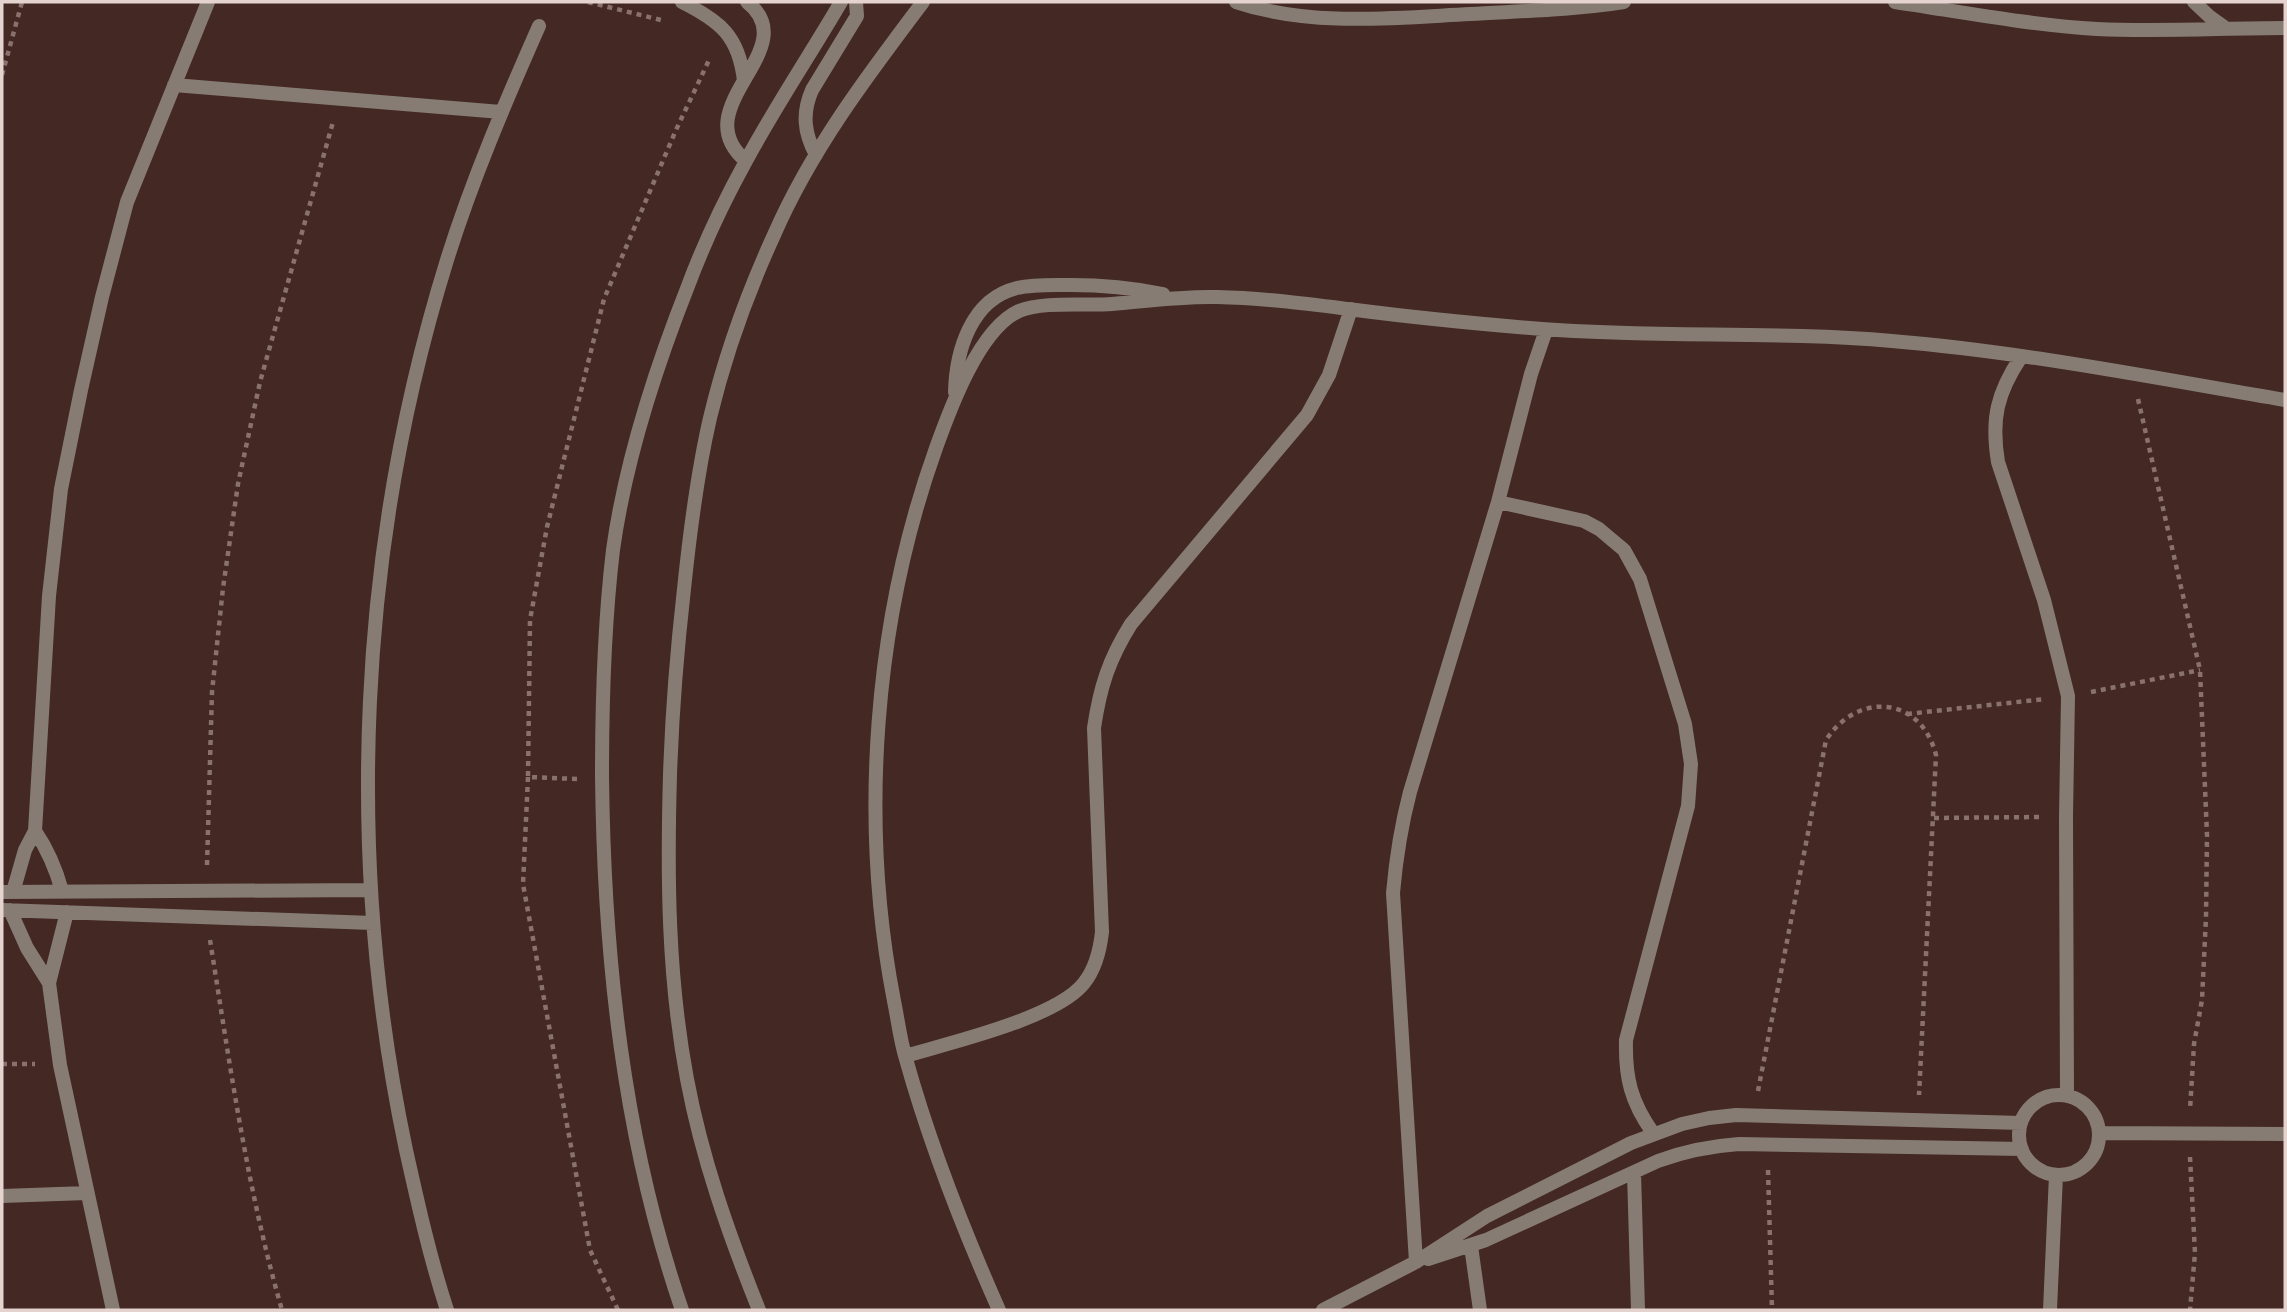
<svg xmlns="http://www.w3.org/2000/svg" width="2287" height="1312" viewBox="0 0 2287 1312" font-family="Figtree,sans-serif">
  <rect width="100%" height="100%" fill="#432824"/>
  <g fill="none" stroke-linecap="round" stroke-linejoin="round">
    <path stroke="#89726e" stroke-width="4.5" stroke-dasharray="5 5" stroke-linecap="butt" d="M 588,2 L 665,21
      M 2,75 L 22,2
      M 2138,399 L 2200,670 L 2207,835 L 2206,917 L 2202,1000 L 2194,1044 L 2190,1110
      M 2091,692 L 2200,670
      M 1907,714 L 2045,699
      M 528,777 L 523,884 L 590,1250 L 618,1310
      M 577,779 L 528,777 L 530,620 L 547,527 L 604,299 L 676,130 L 710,58
      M 1934,818 L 2040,817
      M 207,865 L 212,692 L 223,588 L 238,484 L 260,382 L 333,122
      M 210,940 C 230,1065 247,1189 282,1310
      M 2,1064 L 35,1064
      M 1758,1091 L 1826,740 C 1858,691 1921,696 1936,755 L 1919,1095
      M 2190,1157 L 2195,1253 L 2190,1310
      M 1768,1170 L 1772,1310"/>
    <path stroke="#877c73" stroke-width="14" d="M 682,2 C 720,21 739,36 744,81
      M 1236,2 C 1310,27 1392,18 1470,14 C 1521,11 1573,10 1624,2
      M 1895,2 C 1962,12 2030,25 2097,29 C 2160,32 2223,28 2285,28
      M 2194,2 L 2210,17 L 2224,27
      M 174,85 L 501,112
      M 816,155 C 804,133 802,113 812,90 L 857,16 L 856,2
      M 746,161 C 682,107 807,49 747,2
      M 2021,357 C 1997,393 1991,419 1998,462 L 2044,600 L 2068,696 L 2066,817 L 2067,1096
      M 955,392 C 956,351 971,299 1017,288 C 1034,284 1054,285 1071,285 C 1102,285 1133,288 1163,294
      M 1498,502 L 1584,521 L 1599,529 L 1624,550 L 1640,579 L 1685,724 L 1691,764 L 1688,806 L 1626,1040 C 1625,1078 1631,1102 1653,1133
      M 35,831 C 48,850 56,869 62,891
      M 2,892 L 371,890
      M 13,892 L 25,850 L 35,831 L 49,596 L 61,489 L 81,390 L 102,297 L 127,202 L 208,2
      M 2,910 L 373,923
      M 10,910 L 27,948 L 49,983
      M 67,912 L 49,983 L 60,1065 L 113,1310
      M 905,1056 C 949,1043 1057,1018 1084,983 C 1096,968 1100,950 1102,932 L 1094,728 C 1100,687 1109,659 1131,624 L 1307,415 L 1329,375 L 1351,309
      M2019 1135a40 40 0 1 1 80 0a40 40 0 1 1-80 0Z
      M 2099,1133 L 2285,1134
      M 1634,1173 L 1638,1310
      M 2,1196 L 87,1193
      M 1471,1246 L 1480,1310
      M 1428,1259 L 1486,1240 L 1658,1161 C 1685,1151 1711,1146 1739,1144 L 2022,1149
      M 1416,1262 L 1393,893 C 1396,859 1401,826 1410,792 L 1498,502 L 1531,374 L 1546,330
      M 447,1310 C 430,1258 418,1204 406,1150 C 344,857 358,547 447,260 C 472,180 505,103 539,26
      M 682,1310 C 623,1138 604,957 602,776 C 602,700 604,625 613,550 C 625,463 656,367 688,286 C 704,243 724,201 746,161 C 775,107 810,55 841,2
      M 759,1310 C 729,1235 702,1159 687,1079 C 668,978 667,878 670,775 C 672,713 677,651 684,589 C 690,531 697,474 710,418 C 725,355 747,294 774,235 C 811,150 867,76 923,2
      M 999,1310 C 963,1229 930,1145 906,1059 C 900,1040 898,1020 894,1001 C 859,821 874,621 936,448 C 950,409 979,329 1019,311 C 1044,301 1084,306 1112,304 C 1147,301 1181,296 1217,297 C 1264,298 1310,304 1356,310 C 1418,318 1480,324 1542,329 C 1659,338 1776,331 1892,341 C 2024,352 2155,378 2285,400
      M 1323,1310 L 1416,1262 L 1487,1216 L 1631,1143 L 1682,1124 L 1709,1118 L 1736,1115 L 2021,1123
      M 2050,1310 L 2056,1175"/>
  </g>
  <rect width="2287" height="1312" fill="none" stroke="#e5d3d0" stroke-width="7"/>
</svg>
